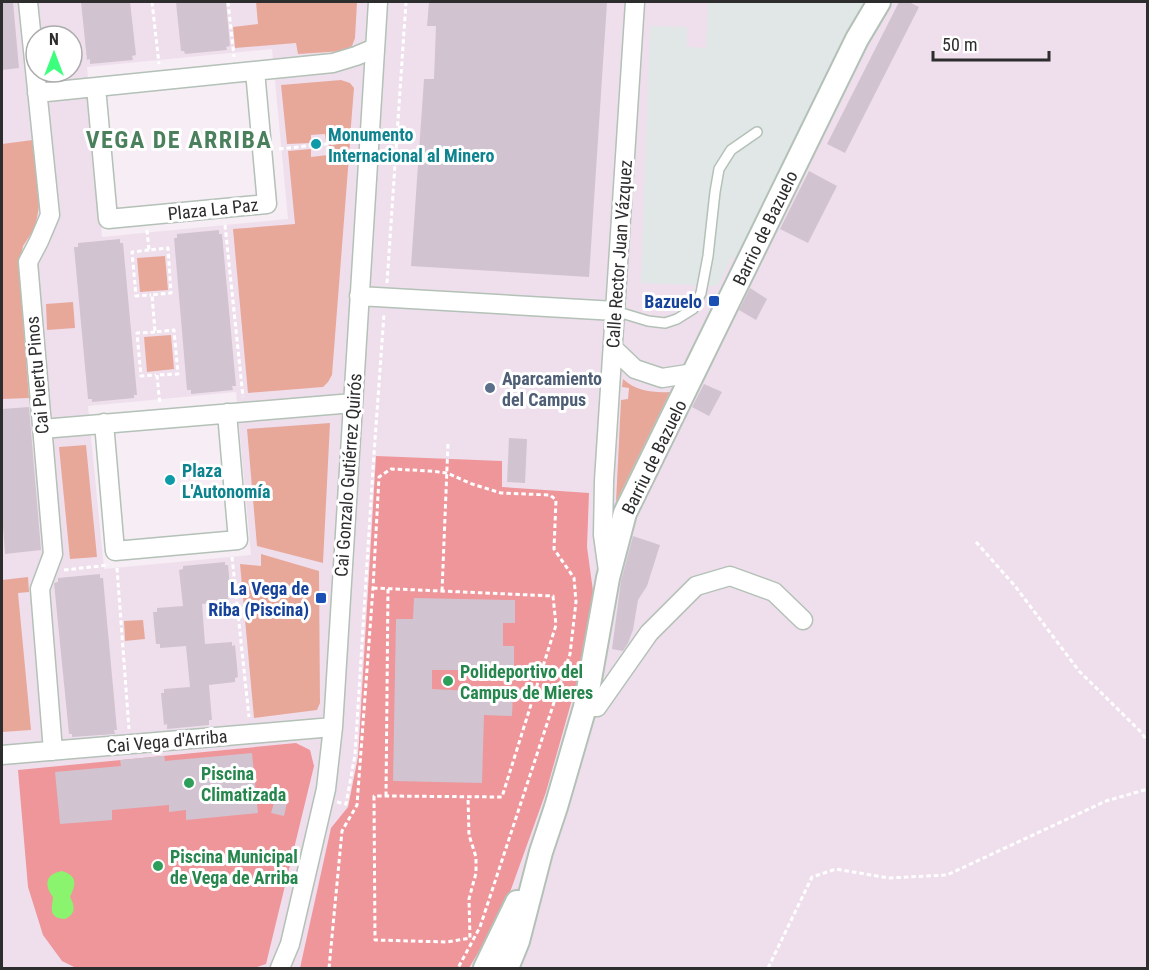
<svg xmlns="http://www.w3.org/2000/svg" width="1149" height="970" viewBox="0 0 1149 970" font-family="'Roboto Condensed',sans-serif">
  <rect width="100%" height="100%" fill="#efdfed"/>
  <path fill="#e0e7e6" d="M 708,2 L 867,2 L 737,259 L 732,257 L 718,286 L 641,283 L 650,26 L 687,27 L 687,47 L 706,48 Z"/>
  <path fill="#e7a89a" d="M 256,2 L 357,2 L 355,38 L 352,46 L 344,51 L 298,54 L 296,43 L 235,48 L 233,27 L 258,24 Z
    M 341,80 L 350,83 L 354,88 L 350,138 L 326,142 L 325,134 L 311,135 L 311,143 L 287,144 L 281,85 Z
    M 33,140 L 39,207 L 35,228 L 23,246 L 19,268 L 29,398 L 2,399 L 2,144 Z
    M 350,143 L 332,375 L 328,382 L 323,387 L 248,393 L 233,229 L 295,224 L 288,151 L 311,149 L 311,157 L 328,155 L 329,145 Z
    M 165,256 L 168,290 L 140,292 L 137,258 Z
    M 73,302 L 75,328 L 47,330 L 46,304 Z
    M 171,335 L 174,369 L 147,372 L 144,337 Z
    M 623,379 C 636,391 653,393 670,392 L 616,502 L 621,400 L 628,399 L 629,388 L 622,387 Z
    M 330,423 L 323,563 L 257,546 L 247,429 Z
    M 86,445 L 97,557 L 70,559 L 59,447 Z
    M 261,554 L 319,571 L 320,703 L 317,710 L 254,718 L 240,564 L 261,566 Z
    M 28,577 L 29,592 L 18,593 L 31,730 L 2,732 L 2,580 Z
    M 143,620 L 145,639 L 125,641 L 124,621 Z"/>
  <path fill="#ee969a" d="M 376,456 L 502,461 L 502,487 L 589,493 L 587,547 L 593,591 L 582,664 L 546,792 L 504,909 L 469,968 L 300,968 L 331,828 L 348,807 L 358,757 Z
    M 296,743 L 310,750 L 314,766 L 266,964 L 254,968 L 76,968 L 62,961 L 43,935 L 28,887 L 18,770 Z"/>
  <path fill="#f7edf5" d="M 272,49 L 288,219 L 102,237 L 87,67 Z
    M 236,392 L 251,555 L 104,569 L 88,406 Z"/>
  <path fill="#8bf46f" d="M 62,871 C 78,876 76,885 70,897 C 75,906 76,914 65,919 C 48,918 52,909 53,897 C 44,885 45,874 62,871 Z"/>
  <path fill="#d2c3d0" d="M 2,2 L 13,2 L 19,68 L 2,70 Z
    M 81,2 L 130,2 L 136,55 L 132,56 L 133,60 L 90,64 L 90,59 L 87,60 Z
    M 176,2 L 226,2 L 230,46 L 226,47 L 227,50 L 185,54 L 184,51 L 181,51 Z
    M 429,2 L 607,2 L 589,277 L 411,266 L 424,79 L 434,79 L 436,26 L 427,26 Z
    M 899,2 L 909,2 L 919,7 L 845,153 L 827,144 Z
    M 809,171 L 837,186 L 808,243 L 780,229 Z
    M 219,230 L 219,234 L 222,234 L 236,386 L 232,386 L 233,390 L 191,394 L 191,390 L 187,390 L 174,238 L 177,238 L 177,234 Z
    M 120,239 L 120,243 L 123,243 L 137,395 L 134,395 L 134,398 L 92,402 L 92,399 L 88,399 L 74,247 L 78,247 L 78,243 Z
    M 750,288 L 767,299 L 756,320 L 739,310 Z
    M 704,384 L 722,392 L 709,416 L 692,407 Z
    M 29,407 L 41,550 L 5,554 L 2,512 L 2,409 Z
    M 509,438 L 527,439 L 525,483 L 507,482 Z
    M 633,536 L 660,545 L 647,586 L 638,600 L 633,630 L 628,643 L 623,651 L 612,649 L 621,581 Z
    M 225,562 L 225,565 L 228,565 L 231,597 L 228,597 L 229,601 L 202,604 L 205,644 L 232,642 L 232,646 L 235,645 L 238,677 L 235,678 L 235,682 L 209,685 L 212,720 L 209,720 L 209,725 L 167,729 L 167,724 L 164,725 L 161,693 L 164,693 L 164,689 L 190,687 L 186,646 L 160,648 L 160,644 L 156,644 L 153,612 L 157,612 L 157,608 L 183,606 L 179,570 L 183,569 L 183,566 Z
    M 100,574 L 100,578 L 103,578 L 117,730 L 114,730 L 115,734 L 72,737 L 72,734 L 69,734 L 54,583 L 58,582 L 58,578 Z
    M 414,598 L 515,600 L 515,623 L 503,623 L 503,646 L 514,646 L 514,670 L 432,670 L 432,689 L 513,693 L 512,716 L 484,715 L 482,783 L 393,781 L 396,619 L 413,619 Z
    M 252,753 L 258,813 L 186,820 L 186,810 L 169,812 L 169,805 L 112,810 L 112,820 L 60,824 L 55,772 L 121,766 L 120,760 L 164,756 L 165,761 Z
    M 276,796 L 288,798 L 284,816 L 271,813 Z"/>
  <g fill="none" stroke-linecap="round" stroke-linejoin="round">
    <defs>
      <path id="service" d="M 615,311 L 648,321 L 665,323 L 677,319 L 693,309 L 701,293 L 708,256 L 715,192 L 719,169 L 731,150 L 757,132"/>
      <path id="minor" d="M 28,2 L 50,215 L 39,241 L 28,262 L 53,554 L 40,589 L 53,751
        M 96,87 L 108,219 L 267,204 L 255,71
        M 37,93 L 333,63 L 356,56 L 375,48
        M 359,296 L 615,311
        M 613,348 L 635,369 L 662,378 L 694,373
        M 104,423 L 115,551 L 238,540 L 227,413
        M 42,429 L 353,403
        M 608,571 L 603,535 L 604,481 L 635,2
        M 585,707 L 597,707 L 649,633 L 696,586 L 730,576 L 774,592 L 803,620
        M 2,755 L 333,727
        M 280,968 L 290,944 L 326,789 L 333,727 L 378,2"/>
      <path id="tertiary" d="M 485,968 L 517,902
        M 507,968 L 518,941 L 541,852 L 556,807 L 585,707 L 608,578 L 625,513 L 857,39 L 879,2"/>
    </defs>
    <use href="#service" stroke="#b3c1b7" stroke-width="12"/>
    <use href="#minor" stroke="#b3c1b7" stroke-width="21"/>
    <use href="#tertiary" stroke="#b3c1b7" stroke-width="26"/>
    <path stroke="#fff" stroke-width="3" stroke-dasharray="4.5 3" stroke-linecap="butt" d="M 152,2 L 159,64
      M 228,2 L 234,57
      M 279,149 L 353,141
      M 225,225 L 243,397
      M 147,230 L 149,250 L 168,248 L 171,293 L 152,295 L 155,332 L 174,330 L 178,374 L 157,375 L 160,405
      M 149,250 L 132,252 L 136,296 L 151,295
      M 387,283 L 406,2
      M 155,332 L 137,333 L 141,376 L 156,375
      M 976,542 L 1015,586 L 1079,671 L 1140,731 L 1148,742
      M 232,557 L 249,717
      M 117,568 L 129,729
      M 64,570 L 109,565
      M 373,588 L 553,596 L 556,625 L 502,797 L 386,796 L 374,796 L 375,940 L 447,942 L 470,938 L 469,899 L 476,873 L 476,857 L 469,835 L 468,797
      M 442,591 L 448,443
      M 386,796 L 388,589
      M 337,802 L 346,804 L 355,755 L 373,468 L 384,314
      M 329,968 L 342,831 L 357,805 L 373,588 L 379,477 L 391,469 L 430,471 L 447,473 L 472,484 L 501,493 L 550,495 L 556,500 L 554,549 L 574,578 L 576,602 L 570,654 L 480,927 L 458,968
      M 768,968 L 812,877 L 836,869 L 889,878 L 947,875 L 1106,801 L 1148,789"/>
    <use href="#service" stroke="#fff" stroke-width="9"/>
    <use href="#minor" stroke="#fff" stroke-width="18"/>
    <use href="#tertiary" stroke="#fff" stroke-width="22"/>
  </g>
  <g fill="#0f9aa8" stroke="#fff" stroke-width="2">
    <circle cx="316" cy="144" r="6"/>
    <circle cx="170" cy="480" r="6"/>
  </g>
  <g fill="#1a4fb4" stroke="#fff" stroke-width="2">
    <rect x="708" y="295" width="12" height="12" rx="3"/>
    <rect x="315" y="592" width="12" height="12" rx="3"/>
  </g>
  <circle fill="#5c6f8a" stroke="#fff" stroke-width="2" cx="490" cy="388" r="6"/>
  <g fill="#2e9e5b" stroke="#fff" stroke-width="2">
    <circle cx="448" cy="681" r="6"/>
    <circle cx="189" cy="783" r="6"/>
    <circle cx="158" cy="866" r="6"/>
  </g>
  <g text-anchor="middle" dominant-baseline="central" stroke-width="6" stroke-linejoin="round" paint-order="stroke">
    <g font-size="18" font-weight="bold" fill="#0d838f" stroke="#fff" text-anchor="start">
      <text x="328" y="134">Monumento<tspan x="328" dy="21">Internacional al Minero</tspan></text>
      <text x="182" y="470">Plaza<tspan x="182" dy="21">L'Autonomía</tspan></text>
    </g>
    <g font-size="18" fill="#2d2d2d" stroke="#fff">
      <text transform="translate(213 209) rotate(-6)">Plaza La Paz</text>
      <text transform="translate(765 228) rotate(-64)">Barrio de Bazuelo</text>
      <text transform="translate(619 254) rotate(-86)">Calle Rector Juan Vázquez</text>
      <text transform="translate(37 375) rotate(-95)">Cai Puertu Pinos</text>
      <text transform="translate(654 457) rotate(-64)">Barriu de Bazuelo</text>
      <text transform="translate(348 475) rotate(-86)">Cai Gonzalo Gutiérrez Quirós</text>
      <text transform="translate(167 741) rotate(-5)">Cai Vega d'Arriba</text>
    </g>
    <g font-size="18" font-weight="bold" fill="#164399" stroke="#fff" text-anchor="end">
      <text x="702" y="301">Bazuelo</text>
      <text x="309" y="588">La Vega de<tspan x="309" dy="21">Riba (Piscina)</tspan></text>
    </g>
    <g font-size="18" font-weight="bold" fill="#4e5e75" stroke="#fff" text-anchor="start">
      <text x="502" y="378">Aparcamiento<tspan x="502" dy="21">del Campus</tspan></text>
    </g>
    <g font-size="18" font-weight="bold" fill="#27864d" stroke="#fff" text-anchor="start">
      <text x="460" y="671">Polideportivo del<tspan x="460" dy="21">Campus de Mieres</tspan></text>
      <text x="201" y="773">Piscina<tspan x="201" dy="21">Climatizada</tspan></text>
      <text x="170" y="856">Piscina Municipal<tspan x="170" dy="21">de Vega de Arriba</tspan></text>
    </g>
    <g font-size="24" font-weight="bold" letter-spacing="1.5" fill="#4b805d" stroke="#fff">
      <text x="179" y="140">VEGA DE ARRIBA</text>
    </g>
  </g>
  <rect width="1149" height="970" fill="none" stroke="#2d2d2d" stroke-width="6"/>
  <g transform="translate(54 54)"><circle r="28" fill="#ffffff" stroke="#ababab" stroke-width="1.5"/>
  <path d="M0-4.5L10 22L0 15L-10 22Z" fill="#3cff7e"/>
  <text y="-9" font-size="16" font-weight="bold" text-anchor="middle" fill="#2d2d2d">N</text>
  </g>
  <path d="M933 51v9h116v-9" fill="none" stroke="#2d2d2d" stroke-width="3"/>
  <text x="942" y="51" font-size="18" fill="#2d2d2d" stroke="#ffffff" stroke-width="4.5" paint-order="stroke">50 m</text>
</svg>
